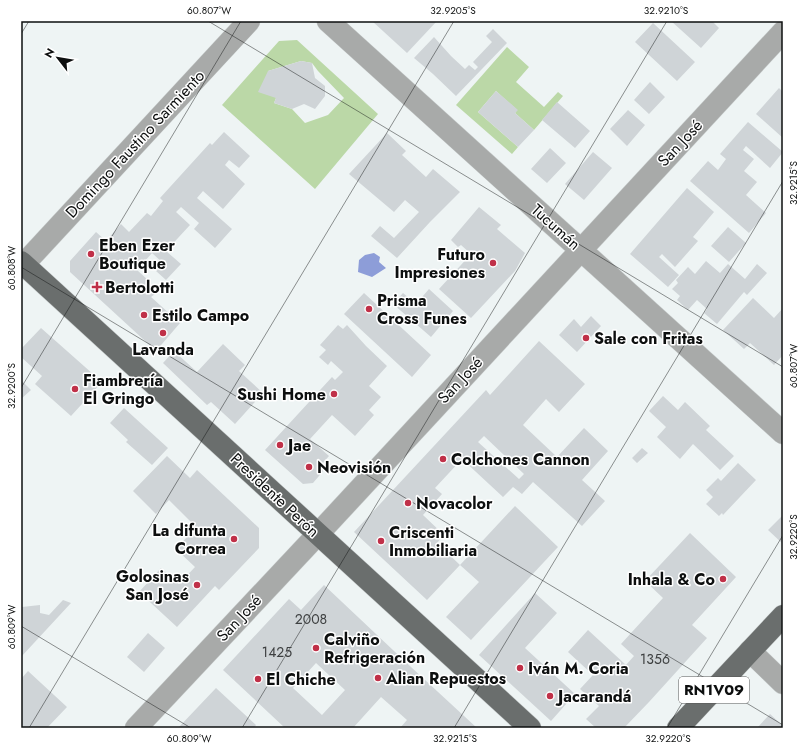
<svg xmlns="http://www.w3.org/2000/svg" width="804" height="749" viewBox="0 0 804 749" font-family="Jost,sans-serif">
  <rect width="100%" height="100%" fill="#eef4f4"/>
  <path fill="#bbd8a7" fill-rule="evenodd" d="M 297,40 L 378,114 L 315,189 L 222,105 L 279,41 ZM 301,61 L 312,63 L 318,71 L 344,98 L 328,115 L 305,123 L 292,109 L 274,103 L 276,98 L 268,71 Z
    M 507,47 L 529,67 L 516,82 L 544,107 L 558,92 L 563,96 L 534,130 L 515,113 L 517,110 L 496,91 L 478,112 L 518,147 L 512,154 L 456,105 Z"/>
  <path fill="#8d9dd8" d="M 374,253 L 380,257 L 379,262 L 386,268 L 372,277 L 358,272 L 359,260 L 365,255 Z"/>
  <path fill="#cfd4d7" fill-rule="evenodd" d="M 372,21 L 437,21 L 407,53 Z
    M 671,21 L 712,21 L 719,28 L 701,48 Z
    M 653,23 L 695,62 L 677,81 L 635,42 Z
    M 493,29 L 507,43 L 456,96 L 433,74 L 414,58 L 434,37 L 451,56 L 465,69 L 469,65 L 475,70 L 478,67 L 473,62 L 492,42 L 486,36 Z
    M 301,61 L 312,63 L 315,78 L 325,86 L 325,96 L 315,109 L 304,104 L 292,109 L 274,103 L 276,98 L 258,92 L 268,71 Z
    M 650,82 L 665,97 L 649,114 L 634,100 Z
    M 779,88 L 783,92 L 783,138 L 756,114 Z
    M 496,91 L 518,110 L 515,113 L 534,130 L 518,147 L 478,112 Z
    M 557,102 L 590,131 L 575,148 L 542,120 Z
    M 628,110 L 645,125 L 627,146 L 610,129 Z
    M 748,122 L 783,152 L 770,168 L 746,146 L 743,150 L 754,159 L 744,171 L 757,182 L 746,195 L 766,213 L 749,233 L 690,181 L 708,161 L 718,170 L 726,159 L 720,154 Z
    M 224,132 L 250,156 L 239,168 L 229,160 L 225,165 L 245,184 L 223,209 L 203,191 L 197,198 L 232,229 L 215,248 L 194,229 L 199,223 L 181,207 L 176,212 L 190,225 L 166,251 L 181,264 L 166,280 L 156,271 L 163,263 L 152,253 L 137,270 L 149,281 L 145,285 L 155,294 L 151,297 L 180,323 L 156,351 L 70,272 L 70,261 L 96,232 L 106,241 L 121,224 L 129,232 L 147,213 L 151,216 L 163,201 L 160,198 L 210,143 L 212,145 Z
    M 387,133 L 406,151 L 402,155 L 426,177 L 433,169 L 460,192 L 430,222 L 397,258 L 371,236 L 380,226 L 394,238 L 419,212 L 405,200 L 394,212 L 349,174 Z
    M 550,148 L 566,163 L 547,183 L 531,169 Z
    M 593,152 L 612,168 L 584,200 L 565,184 Z
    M 687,188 L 714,212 L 693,237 L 698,241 L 675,267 L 662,254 L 659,257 L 679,275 L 668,287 L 630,254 Z
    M 479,207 L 501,225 L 497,229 L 525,253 L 515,271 L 471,318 L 439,289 L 471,254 L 461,245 L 458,247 L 451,240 Z
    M 728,227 L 746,243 L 729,262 L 711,246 Z
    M 706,261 L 720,273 L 728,264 L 745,279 L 757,264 L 767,273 L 747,295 L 744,292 L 717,324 L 704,313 L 707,309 L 697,300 L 688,310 L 677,300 L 680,296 L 672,289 L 678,283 L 676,280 L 688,267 L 695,274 Z
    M 429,289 L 453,311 L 431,337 L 393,304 L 403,293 L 416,304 Z
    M 364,293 L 431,355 L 412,377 L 344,314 Z
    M 753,298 L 774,318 L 783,308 L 783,355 L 774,365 L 750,343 L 744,349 L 723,330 Z
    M 591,316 L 601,326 L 577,352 L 559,335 L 574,319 L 581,327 Z
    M 338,325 L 343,329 L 347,325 L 366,346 L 387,366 L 369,386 L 381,397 L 369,410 L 374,415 L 355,436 L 332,415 L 310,439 L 329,456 L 321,465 L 325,469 L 313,483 L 303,484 L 265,450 L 332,377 L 335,380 L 343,372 L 331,361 L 328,365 L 319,357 L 326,350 L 320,345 Z
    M 41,328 L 102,382 L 71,416 L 35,384 L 42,376 L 21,357 L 21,349 Z
    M 539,341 L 585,384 L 559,412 L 546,399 L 523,425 L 557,457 L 584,428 L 608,451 L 582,480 L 605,501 L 582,526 L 533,482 L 522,494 L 513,487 L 503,497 L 462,459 L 435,488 L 442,494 L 423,515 L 444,535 L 437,543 L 460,565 L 427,600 L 354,532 L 486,390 L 490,395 ZM 484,436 L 524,474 L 519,479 L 478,442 Z
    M 223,344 L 245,365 L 239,371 L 263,393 L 235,424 L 211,402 L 207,405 L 163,363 L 174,351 L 197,372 Z
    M 21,380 L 31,390 L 21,399 Z
    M 663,396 L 678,410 L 685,402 L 710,426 L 706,430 L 734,456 L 720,470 L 693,444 L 680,459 L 657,437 L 666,427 L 649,411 Z
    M 124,408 L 168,448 L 152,465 L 126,442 L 128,440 L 110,423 Z
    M 642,448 L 648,453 L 637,463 L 632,458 Z
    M 167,456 L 190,478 L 197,470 L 259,528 L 259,548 L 219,590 L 215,586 L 177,627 L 139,592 L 161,568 L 179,584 L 195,567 L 176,549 L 196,527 L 169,500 L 156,514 L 133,491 Z
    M 738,463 L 756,480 L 723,515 L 722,513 L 719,516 L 706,504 L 713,497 L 706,490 L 718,478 L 721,481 Z
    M 515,506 L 558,547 L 471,640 L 446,617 L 479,582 L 460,565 Z
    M 783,515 L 783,544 L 768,530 Z
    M 690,533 L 736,577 L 692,625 L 707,638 L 649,702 L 624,728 L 596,728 L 586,719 L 599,706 L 580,689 L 593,675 L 568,652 L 588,630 L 626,665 L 634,656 L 621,644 L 663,598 L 645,581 Z
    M 324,585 L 411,667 L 477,728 L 400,728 L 407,720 L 381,697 L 353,728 L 285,728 L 223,670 L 289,599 L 301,610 ZM 316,663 L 345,690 L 322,715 L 293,688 Z
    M 535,593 L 557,613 L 525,648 L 575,694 L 551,721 L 479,655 Z
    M 63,600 L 71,603 L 21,657 L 22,607 L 40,605 L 40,613 L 49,615 Z
    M 148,633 L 165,648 L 144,672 L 127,657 Z
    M 28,671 L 67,707 L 47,728 L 25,728 L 21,724 L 21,679 Z
    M 216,688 L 256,725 L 254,728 L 178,728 Z
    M 770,714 L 783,726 L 783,728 L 757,728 Z"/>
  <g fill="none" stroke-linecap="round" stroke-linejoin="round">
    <defs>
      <path id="minor" d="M 328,21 L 783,433
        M 24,264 L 249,21
        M 750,651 L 783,683
        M 136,728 L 318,534 L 783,32"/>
      <path id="major" d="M 21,262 L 530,728
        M 678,728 L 783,616"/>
    </defs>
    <use href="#minor" stroke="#cacfcf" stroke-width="23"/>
    <use href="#major" stroke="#cacfcf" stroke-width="23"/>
    <use href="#minor" stroke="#a8aaa9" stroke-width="22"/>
    <use href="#major" stroke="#6a6e6d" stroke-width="22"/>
  </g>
  <path fill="none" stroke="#0d0f0f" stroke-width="1" stroke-opacity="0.45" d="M 208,21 L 783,367M 21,34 L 29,21M 21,267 L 783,725M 21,388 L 241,21M 21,626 L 191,728M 29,728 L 454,21M 242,728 L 667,21M 454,728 L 783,181M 667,728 L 783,535"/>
  <g fill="#c03048" stroke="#fff" stroke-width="1.5">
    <circle cx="91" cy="254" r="4"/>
    <circle cx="493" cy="263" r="4"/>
    <path d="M95 281h4v4h4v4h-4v4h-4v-4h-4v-4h4z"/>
    <circle cx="369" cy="309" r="4"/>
    <circle cx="144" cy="315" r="4"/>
    <circle cx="163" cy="333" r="4"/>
    <circle cx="586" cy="338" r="4"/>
    <circle cx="75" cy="389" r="4"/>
    <circle cx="334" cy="394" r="4"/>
    <circle cx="280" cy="445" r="4"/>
    <circle cx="443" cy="459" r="4"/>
    <circle cx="309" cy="467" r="4"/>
    <circle cx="408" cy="503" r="4"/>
    <circle cx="234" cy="539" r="4"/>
    <circle cx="381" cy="541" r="4"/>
    <circle cx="723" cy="579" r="4"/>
    <circle cx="197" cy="585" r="4"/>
    <circle cx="316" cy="648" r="4"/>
    <circle cx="520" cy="668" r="4"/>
    <circle cx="378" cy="678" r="4"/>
    <circle cx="258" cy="679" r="4"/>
    <circle cx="550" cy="696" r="4"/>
  </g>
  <g text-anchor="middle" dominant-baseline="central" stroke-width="3" stroke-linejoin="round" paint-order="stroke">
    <g font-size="14" fill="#3e4041">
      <text x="311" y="619">2008</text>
      <text x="277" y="652">1425</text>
      <text x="655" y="659">1356</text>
    </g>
    <rect fill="#fff" stroke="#565757" stroke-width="1" x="679" y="677" width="70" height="26" rx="3"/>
    <g font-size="15" font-weight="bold" fill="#0d0f0f">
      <text x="714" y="690">RN1V09</text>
    </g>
    <g font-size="16" fill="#0d0f0f" stroke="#fff">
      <text transform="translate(680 143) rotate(-47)">San José</text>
      <text transform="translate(135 144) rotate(-47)">Domingo Faustino Sarmiento</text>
      <text transform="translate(556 227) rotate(42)">Tucumán</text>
      <text transform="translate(460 380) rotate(-47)">San José</text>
      <text transform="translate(275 495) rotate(43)">Presidente Perón</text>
      <text transform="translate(239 618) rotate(-47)">San José</text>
    </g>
    <g font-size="16" font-weight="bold" fill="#0d0f0f" stroke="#fff" text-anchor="start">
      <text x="99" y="245">Eben Ezer<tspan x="99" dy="18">Boutique</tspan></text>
      <text x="485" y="254" text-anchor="end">Futuro<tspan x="485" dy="18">Impresiones</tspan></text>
      <text x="105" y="287">Bertolotti</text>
      <text x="377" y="300">Prisma<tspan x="377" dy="18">Cross Funes</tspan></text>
      <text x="152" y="315">Estilo Campo</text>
      <text x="594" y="338">Sale con Fritas</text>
      <text x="163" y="349" text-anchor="middle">Lavanda</text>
      <text x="83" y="380">Fiambrería<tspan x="83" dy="18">El Gringo</tspan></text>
      <text x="326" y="394" text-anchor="end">Sushi Home</text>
      <text x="288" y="445">Jae</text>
      <text x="451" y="459">Colchones Cannon</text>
      <text x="317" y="467">Neovisión</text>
      <text x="416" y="503">Novacolor</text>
      <text x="226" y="530" text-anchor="end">La difunta<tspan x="226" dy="18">Correa</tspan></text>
      <text x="389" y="532">Criscenti<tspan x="389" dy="18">Inmobiliaria</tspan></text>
      <text x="189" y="576" text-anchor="end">Golosinas<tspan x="189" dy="18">San José</tspan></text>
      <text x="715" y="579" text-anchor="end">Inhala &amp; Co</text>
      <text x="324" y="639">Calviño<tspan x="324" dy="18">Refrigeración</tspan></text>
      <text x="528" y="668">Iván M. Coria</text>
      <text x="386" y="678">Alian Repuestos</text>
      <text x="266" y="679">El Chiche</text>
      <text x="558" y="696">Jacarandá</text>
    </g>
  </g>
  <rect width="804" height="749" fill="none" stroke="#ffffff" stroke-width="44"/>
  <g transform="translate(58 58) rotate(301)" stroke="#ffffff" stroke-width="3" paint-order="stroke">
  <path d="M0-3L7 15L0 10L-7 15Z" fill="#0d0f0f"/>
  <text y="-6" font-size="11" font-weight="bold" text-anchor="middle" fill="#0d0f0f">N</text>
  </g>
  <rect x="22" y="22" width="760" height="705" fill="none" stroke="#0d0f0f" stroke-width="1.5"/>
  <g font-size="10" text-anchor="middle" fill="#0d0f0f">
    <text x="209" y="14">60.807°W</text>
    <text x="453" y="14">32.9205°S</text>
    <text x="666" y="14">32.9210°S</text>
    <text transform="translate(793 183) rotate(-90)" y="4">32.9215°S</text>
    <text transform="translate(11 268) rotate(-90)" y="4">60.808°W</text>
    <text transform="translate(793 366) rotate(-90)" y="4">60.807°W</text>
    <text transform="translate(11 386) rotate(-90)" y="4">32.9200°S</text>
    <text transform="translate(793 537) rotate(-90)" y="4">32.9220°S</text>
    <text transform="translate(11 627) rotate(-90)" y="4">60.809°W</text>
    <text x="189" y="742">60.809°W</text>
    <text x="455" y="742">32.9215°S</text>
    <text x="668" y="742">32.9220°S</text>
  </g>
</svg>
